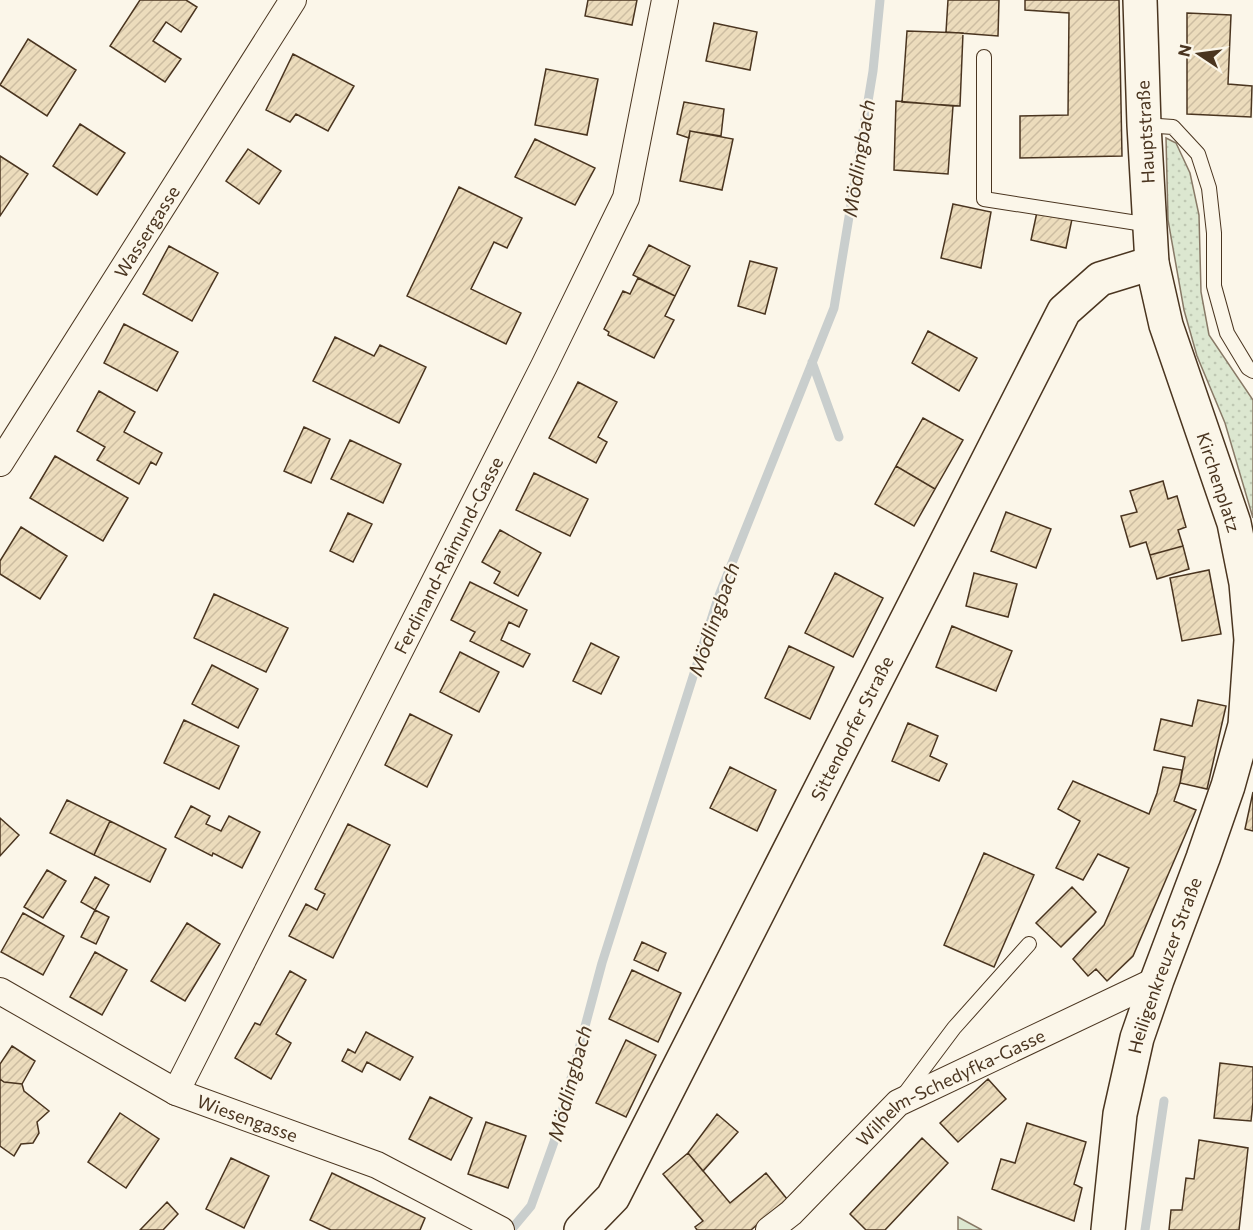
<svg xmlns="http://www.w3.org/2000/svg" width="1253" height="1230" viewBox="0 0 1253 1230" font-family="Commissioner,sans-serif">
  <defs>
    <pattern id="grass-dots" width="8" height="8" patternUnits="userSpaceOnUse" patternTransform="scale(1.5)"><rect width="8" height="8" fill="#dce7d0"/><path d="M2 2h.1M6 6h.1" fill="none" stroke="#bec7b2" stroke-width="1.8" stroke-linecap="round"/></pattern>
    <pattern id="forest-firs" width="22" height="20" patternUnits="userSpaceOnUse" patternTransform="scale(1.5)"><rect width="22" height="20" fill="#dce7d0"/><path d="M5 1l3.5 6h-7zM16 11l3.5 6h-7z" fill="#bec7b2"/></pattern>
    <pattern id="building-hatch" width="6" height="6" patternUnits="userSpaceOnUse" patternTransform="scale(1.5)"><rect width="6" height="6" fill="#ecdcbc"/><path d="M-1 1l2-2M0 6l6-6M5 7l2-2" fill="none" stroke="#ccbda1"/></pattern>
  </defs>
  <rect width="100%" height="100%" fill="#fbf6e9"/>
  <path fill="url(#grass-dots)" stroke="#887966" stroke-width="1.5" d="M 1166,138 L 1176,143 L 1190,173 L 1199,215 L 1201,292 L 1209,335 L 1253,400 L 1253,518 L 1225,423 L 1197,356 L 1184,310 L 1168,220 Z"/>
  <path fill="url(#forest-firs)" stroke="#887966" stroke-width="1.5" d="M 958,1217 L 982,1230 L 958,1230 Z"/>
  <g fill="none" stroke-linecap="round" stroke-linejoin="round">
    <path stroke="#c9cecd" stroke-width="9" d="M 812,362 L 839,437
      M 511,1230 L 531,1206 L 554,1142 L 602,963 L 718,598 L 834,308 L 873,71 L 880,0
      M 1145,1230 L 1164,1101"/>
  </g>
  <path fill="url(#building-hatch)" stroke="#4a3520" stroke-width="1.5" d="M 140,0 L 186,0 L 197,7 L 181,32 L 166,22 L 153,41 L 181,59 L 165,82 L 110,46 Z
    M 588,0 L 637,0 L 632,25 L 585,16 Z
    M 948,0 L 999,0 L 998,36 L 946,32 Z
    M 1025,0 L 1119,0 L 1122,156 L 1020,158 L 1020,116 L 1068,115 L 1069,13 L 1025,10 Z
    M 1187,13 L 1231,15 L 1228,84 L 1252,86 L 1251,117 L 1187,114 Z
    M 714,23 L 757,32 L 750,70 L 706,61 Z
    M 907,31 L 963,33 L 960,106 L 902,102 Z
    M 28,39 L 76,70 L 47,116 L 0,85 Z
    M 293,54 L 354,86 L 328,131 L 296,114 L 290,122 L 266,110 Z
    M 546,69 L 598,79 L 587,135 L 535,125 Z
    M 896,101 L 953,106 L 948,174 L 894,170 Z
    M 684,102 L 724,109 L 721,136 L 690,131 L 689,138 L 677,134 Z
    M 80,124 L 125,153 L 97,195 L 53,166 Z
    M 690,131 L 733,139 L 722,190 L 680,181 Z
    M 535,139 L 595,168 L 575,205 L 515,177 Z
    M 248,149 L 281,171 L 259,204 L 226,181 Z
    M 0,156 L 28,174 L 0,216 Z
    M 459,187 L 522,218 L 507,248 L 494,242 L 471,289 L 521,313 L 506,344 L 407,296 Z
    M 953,204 L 991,212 L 981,268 L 941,258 Z
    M 1037,212 L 1072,219 L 1066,248 L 1031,240 Z
    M 649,245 L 690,266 L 675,296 L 633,275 Z
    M 169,246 L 218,273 L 192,321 L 143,294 Z
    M 750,261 L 777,268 L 765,314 L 738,306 Z
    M 638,278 L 675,296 L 665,316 L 674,320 L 654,358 L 608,335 L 609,332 L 604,329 L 623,291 L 630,294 Z
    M 124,324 L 178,352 L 157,391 L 104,363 Z
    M 928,331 L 977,358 L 959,391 L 912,363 Z
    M 335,337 L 374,356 L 380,345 L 426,367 L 399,423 L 313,381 Z
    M 578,382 L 617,402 L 598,437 L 607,442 L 596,463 L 549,438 Z
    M 99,391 L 135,412 L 124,432 L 162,453 L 156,465 L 151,462 L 139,484 L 97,460 L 105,447 L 77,431 Z
    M 923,418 L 963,440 L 935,489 L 896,466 Z
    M 304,427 L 330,439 L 311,483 L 284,471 Z
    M 350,440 L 401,464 L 383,503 L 331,479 Z
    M 55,456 L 128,498 L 103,541 L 30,498 Z
    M 896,466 L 935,489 L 914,526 L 875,504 Z
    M 534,473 L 588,499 L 570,536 L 516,510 Z
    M 1163,481 L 1168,499 L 1177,496 L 1186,527 L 1178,530 L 1183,546 L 1150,555 L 1146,542 L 1130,547 L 1121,516 L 1137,512 L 1130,491 Z
    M 1006,512 L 1051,529 L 1036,568 L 991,551 Z
    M 348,513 L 372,524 L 353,562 L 330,551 Z
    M 21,527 L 67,556 L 40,599 L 0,574 L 0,561 Z
    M 500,530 L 541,553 L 518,596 L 494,583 L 500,572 L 482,562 Z
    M 1183,546 L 1189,569 L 1157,579 L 1150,555 Z
    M 1209,570 L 1221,634 L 1182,641 L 1170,578 Z
    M 835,573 L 883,598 L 853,657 L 805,633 Z
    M 974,573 L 1017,584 L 1008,617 L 966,606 Z
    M 470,582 L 527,610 L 519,627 L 509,622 L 501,640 L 530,654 L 523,667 L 470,641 L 475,632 L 451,620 Z
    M 214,594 L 288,628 L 266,672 L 194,638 Z
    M 952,626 L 1012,651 L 996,691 L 936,667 Z
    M 591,643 L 619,657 L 601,694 L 573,681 Z
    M 789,646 L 834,667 L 810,719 L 765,698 Z
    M 460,652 L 499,672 L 479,712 L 440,692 Z
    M 212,665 L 258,689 L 238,728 L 192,704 Z
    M 1198,700 L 1226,706 L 1207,789 L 1180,783 L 1185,757 L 1154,750 L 1161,719 L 1192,726 Z
    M 410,714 L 452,735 L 427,787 L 385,765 Z
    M 184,720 L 239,746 L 219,789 L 164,763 Z
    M 908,723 L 938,736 L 930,756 L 947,764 L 939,781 L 892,761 Z
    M 730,767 L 776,790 L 757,831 L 710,808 Z
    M 1163,767 L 1182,770 L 1180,783 L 1174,801 L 1196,810 L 1133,956 L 1107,981 L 1096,969 L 1088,976 L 1073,959 L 1104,925 L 1129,868 L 1098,854 L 1083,880 L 1056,868 L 1080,821 L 1058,809 L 1073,781 L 1149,814 L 1157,793 Z
    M 1253,792 L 1253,831 L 1245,829 Z
    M 67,800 L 110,821 L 94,855 L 50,833 Z
    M 191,806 L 210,816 L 206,824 L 221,831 L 229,816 L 260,832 L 242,868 L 213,853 L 212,856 L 175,837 Z
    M 0,818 L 19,835 L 0,856 Z
    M 110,821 L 166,849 L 150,882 L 94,855 Z
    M 348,824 L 390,845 L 333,958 L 289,936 L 306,904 L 317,910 L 325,894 L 315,889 Z
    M 984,853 L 1034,875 L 994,967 L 944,945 Z
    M 47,870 L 66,881 L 43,918 L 24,907 Z
    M 95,877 L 109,885 L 95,910 L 81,902 Z
    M 1072,887 L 1096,912 L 1061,947 L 1036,923 Z
    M 95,910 L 109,917 L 96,944 L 81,937 Z
    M 23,913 L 64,936 L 43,975 L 1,952 Z
    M 187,923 L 220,944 L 185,1001 L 151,981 Z
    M 642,942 L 666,953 L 658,971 L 634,960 Z
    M 95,952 L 127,970 L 102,1015 L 70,997 Z
    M 632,970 L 681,993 L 658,1042 L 609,1019 Z
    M 290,971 L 306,980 L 276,1034 L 291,1043 L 271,1079 L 235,1058 L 255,1023 L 260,1025 Z
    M 366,1032 L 413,1057 L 400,1080 L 367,1062 L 362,1072 L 342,1061 L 348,1049 L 355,1053 Z
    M 626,1040 L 656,1055 L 626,1117 L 596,1103 Z
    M 12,1046 L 35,1061 L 22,1084 L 4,1082 L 0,1079 L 0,1064 Z
    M 1220,1063 L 1253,1067 L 1253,1102 L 1251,1121 L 1214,1118 Z
    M 0,1079 L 4,1082 L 22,1084 L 24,1091 L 49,1111 L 37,1122 L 39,1133 L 33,1143 L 21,1144 L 14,1156 L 0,1146 Z
    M 988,1079 L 1006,1099 L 958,1142 L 940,1123 Z
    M 430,1097 L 472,1118 L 451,1160 L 409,1139 Z
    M 120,1113 L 159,1139 L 126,1188 L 88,1162 Z
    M 717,1114 L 738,1132 L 703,1171 L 688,1153 Z
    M 486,1122 L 526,1136 L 508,1188 L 468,1174 Z
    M 1027,1123 L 1086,1142 L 1074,1184 L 1082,1188 L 1074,1221 L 992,1189 L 1001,1159 L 1015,1163 Z
    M 922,1138 L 948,1163 L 885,1230 L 866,1230 L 850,1214 Z
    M 1199,1140 L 1248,1148 L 1239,1230 L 1169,1230 L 1171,1210 L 1182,1210 L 1186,1178 L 1194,1179 Z
    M 688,1153 L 730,1203 L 766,1173 L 787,1199 L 751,1230 L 697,1230 L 695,1227 L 703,1221 L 663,1174 Z
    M 231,1158 L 269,1176 L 244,1228 L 206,1209 Z
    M 332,1173 L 425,1218 L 420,1230 L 331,1230 L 310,1220 Z
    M 167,1202 L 178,1214 L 163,1230 L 140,1230 Z"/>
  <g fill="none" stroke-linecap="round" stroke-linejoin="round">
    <defs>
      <path id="lane" d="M 984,57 L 984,199 L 1150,225
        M 1144,125 L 1173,127 L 1198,154 L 1209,188 L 1214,233 L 1214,286 L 1227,333 L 1248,368 L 1253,371
        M 903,1096 L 954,1028 L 1029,944"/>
      <g id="street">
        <path id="s1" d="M 0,463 L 293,0"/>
        <path id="s2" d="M 0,991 L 176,1092 L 377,1165 L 501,1230"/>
        <path id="s3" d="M 176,1092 L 544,366 L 626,198 L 665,0"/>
        <path id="s4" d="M 769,1230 L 791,1213 L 898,1103 L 1157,980"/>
      </g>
      <g id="secondary">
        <path id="s5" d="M 581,1230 L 613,1197 L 1064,311 L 1100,279 L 1152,263"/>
      </g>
      <g id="primary">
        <path id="s6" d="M 1108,1230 L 1120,1114 L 1137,1038 L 1157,980 L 1203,858 L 1228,786 L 1245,725 L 1251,640 L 1246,583 L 1234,523 L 1166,325 L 1152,263 L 1144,125 L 1140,0"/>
      </g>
    </defs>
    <use href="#lane" stroke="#4a3520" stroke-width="16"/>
    <use href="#street" stroke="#4a3520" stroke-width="28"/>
    <use href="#secondary" stroke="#4a3520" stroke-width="36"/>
    <use href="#primary" stroke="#4a3520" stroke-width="36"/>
    <use href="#lane" stroke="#fbf6e9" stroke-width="14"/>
    <use href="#street" stroke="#fbf6e9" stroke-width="26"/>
    <use href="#secondary" stroke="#fbf6e9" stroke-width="33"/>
    <use href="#primary" stroke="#fbf6e9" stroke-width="33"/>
  </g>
  <g text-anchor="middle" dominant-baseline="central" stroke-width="4.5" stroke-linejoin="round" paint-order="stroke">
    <g font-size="18" fill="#4a3520" stroke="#fbf6e9">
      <text transform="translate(1145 132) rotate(-93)">Hauptstraße</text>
      <text stroke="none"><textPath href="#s1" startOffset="274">Wassergasse</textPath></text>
      <text transform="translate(1219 482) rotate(72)">Kirchenplatz</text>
      <text stroke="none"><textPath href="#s3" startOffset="602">Ferdinand-Raimund-Gasse</textPath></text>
      <text stroke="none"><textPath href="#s5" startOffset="572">Sittendorfer Straße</textPath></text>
      <text stroke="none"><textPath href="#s6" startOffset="272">Heiligenkreuzer Straße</textPath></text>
      <text stroke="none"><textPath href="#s4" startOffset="234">Wilhelm-Schedyfka-Gasse</textPath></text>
      <text stroke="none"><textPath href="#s2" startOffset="279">Wiesengasse</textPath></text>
    </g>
    <g font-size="20" font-style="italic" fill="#4a3520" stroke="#fbf6e9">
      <text transform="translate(858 158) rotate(-81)">Mödlingbach</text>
      <text transform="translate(713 619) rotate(-71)">Mödlingbach</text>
      <text transform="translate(569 1083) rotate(-75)">Mödlingbach</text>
    </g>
  </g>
  <g transform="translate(1199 54) rotate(283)" stroke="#fbf6e9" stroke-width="4.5" paint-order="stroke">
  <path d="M0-4.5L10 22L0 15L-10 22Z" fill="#4a3520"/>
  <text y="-9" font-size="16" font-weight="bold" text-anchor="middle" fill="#4a3520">N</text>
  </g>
</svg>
